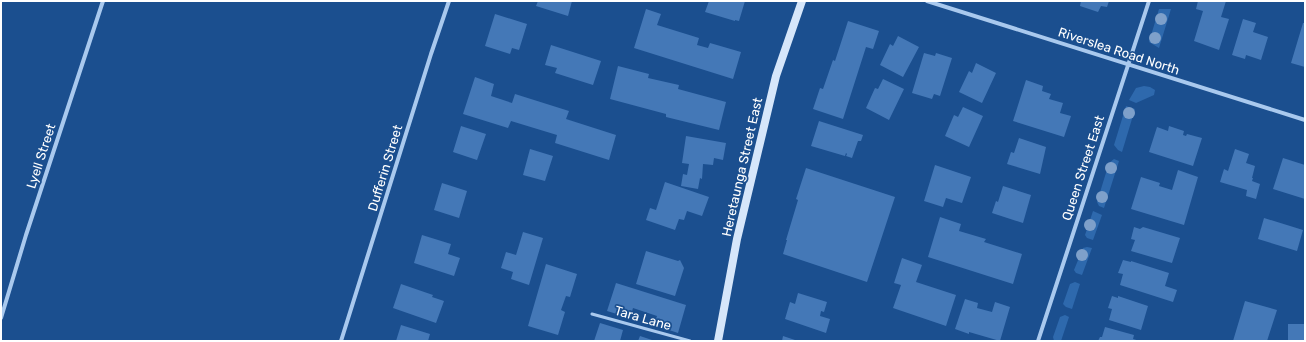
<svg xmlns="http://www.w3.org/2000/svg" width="1306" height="342" viewBox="0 0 1306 342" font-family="Rubik,sans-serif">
  <rect width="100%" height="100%" fill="#1b4f8f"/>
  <path fill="#2e69ad" d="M 1159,9 L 1171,9 L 1159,48 L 1149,42 Z
    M 1144,86 L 1150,87 L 1155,90 L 1154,95 L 1136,103 L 1129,100 L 1136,88 Z
    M 1126,106 L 1135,109 L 1122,152 L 1118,150 L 1114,145 Z
    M 1114,159 L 1119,161 L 1104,208 L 1099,206 L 1097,202 L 1109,163 Z
    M 1093,211 L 1102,215 L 1093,240 L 1087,238 L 1085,235 Z
    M 1087,247 L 1092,248 L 1082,275 L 1076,273 L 1074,270 L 1083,248 Z
    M 1075,282 L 1080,284 L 1072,309 L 1066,307 L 1063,304 L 1070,284 Z
    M 1065,315 L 1069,317 L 1061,341 L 1054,341 L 1053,337 L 1060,317 Z"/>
  <path fill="#4478b7" d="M 538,1 L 572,1 L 568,16 L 536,6 Z
    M 709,1 L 745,1 L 739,21 L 735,20 L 735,21 L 705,12 Z
    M 1081,1 L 1109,1 L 1107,7 L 1101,6 L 1098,12 L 1080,6 Z
    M 1198,1 L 1226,1 L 1221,17 L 1229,19 L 1219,50 L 1194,41 L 1203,11 L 1196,9 Z
    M 646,9 L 661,14 L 657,25 L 699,38 L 697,45 L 708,48 L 710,43 L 741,52 L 733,79 L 634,48 Z
    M 495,14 L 527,24 L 519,50 L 512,48 L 510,54 L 485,46 Z
    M 1243,19 L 1256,23 L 1253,32 L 1268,37 L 1261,60 L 1246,55 L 1245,59 L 1232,55 Z
    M 848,21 L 879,31 L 873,49 L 866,47 L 843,119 L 813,109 L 820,88 L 823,89 L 833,60 L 835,61 Z
    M 1303,23 L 1305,23 L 1305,67 L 1291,63 Z
    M 898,36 L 919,47 L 903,77 L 880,65 L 890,44 L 893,46 Z
    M 551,45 L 601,61 L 593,85 L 555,73 L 557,68 L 545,65 Z
    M 924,53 L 935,56 L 936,53 L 952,58 L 940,96 L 934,94 L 932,99 L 912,93 Z
    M 976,63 L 996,73 L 982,103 L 959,92 L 969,71 L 972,73 Z
    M 618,66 L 649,74 L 648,78 L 679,85 L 678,89 L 726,102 L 719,130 L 666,117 L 666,114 L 610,99 Z
    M 475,77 L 494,84 L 491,96 L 512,103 L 515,94 L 569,111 L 566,119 L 616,135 L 609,160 L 555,143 L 557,135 L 511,121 L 508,128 L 463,114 Z
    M 883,79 L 904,89 L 889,120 L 866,108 L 875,88 L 878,89 Z
    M 1026,80 L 1043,86 L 1042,91 L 1051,94 L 1049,99 L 1063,103 L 1060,113 L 1071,116 L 1064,137 L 1013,121 Z
    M 963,107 L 983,116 L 969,147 L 945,136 L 954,115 L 958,117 Z
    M 819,121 L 863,135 L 861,141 L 858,141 L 852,158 L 846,156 L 847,154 L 846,153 L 845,156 L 811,146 Z
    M 461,126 L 486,134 L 477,160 L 453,152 Z
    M 1169,126 L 1184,131 L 1183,135 L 1186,136 L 1187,134 L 1202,138 L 1193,166 L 1149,152 L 1157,127 L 1168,131 Z
    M 686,136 L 726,143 L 723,160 L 714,158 L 713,165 L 703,164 L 702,179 L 700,178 L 698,189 L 681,186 L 683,174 L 687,175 L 689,164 L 682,163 Z
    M 1019,138 L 1046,147 L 1040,174 L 1007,164 L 1011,152 L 1014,153 Z
    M 530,149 L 553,156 L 545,181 L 523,175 Z
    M 1235,149 L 1249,154 L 1246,163 L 1255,166 L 1252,178 L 1253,178 L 1252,181 L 1260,184 L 1256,199 L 1246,196 L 1247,190 L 1220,182 L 1224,169 L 1228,171 Z
    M 1283,158 L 1305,165 L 1305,199 L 1273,189 Z
    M 935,165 L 971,177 L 962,203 L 946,198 L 943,207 L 924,201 Z
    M 806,168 L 895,197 L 867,282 L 783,254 L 787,240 L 786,240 L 798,200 L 796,199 Z
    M 1178,170 L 1198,177 L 1184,225 L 1131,209 L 1141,177 L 1160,183 L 1159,186 L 1172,190 Z
    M 665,182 L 709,197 L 702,216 L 687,211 L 684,220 L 679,219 L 675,230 L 646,220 L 650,208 L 656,210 Z
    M 442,183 L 467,191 L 459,218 L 434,210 Z
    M 1003,186 L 1031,195 L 1023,223 L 992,213 L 996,201 L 998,202 Z
    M 940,217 L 961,224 L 959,231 L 986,239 L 984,242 L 1022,254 L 1013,284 L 928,257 Z
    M 1264,218 L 1303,230 L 1297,251 L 1258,239 Z
    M 1134,227 L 1140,229 L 1143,227 L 1180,238 L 1172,263 L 1131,251 L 1135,240 L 1131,239 Z
    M 523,232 L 543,238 L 529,285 L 511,279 L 513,272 L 501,268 L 506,252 L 516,255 Z
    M 422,235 L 451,244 L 448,254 L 460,258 L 454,276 L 414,263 Z
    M 646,251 L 678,261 L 680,260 L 684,268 L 675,296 L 636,284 Z
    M 902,258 L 922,265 L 916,282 L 956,295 L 946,326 L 893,308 L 901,285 L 894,283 Z
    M 1123,260 L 1131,262 L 1131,261 L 1169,273 L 1165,286 L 1177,290 L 1173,302 L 1120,285 L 1123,274 L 1118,273 Z
    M 546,264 L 577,274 L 570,297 L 566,296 L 561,310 L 565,312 L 558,335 L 528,326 Z
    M 616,283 L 686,305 L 678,333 L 654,325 L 657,316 L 633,308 L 630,318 L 607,311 Z
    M 401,284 L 433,295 L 432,297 L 444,301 L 436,323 L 393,308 Z
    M 798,293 L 827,302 L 824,312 L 821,311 L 820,316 L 830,319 L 826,333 L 785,319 L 790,302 L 795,304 Z
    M 1112,296 L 1118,298 L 1118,296 L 1148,306 L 1141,330 L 1109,320 L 1112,309 L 1108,308 Z
    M 965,299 L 978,303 L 977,308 L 992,312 L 995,302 L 1010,307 L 1000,341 L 969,332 L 969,334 L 955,329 Z
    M 1245,301 L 1277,310 L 1267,341 L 1233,341 Z
    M 600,323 L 623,330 L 620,341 L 594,341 Z
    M 1288,324 L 1305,324 L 1305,341 L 1288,341 Z
    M 401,325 L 430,334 L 428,341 L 396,341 Z
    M 1105,327 L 1134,335 L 1133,339 L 1140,341 L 1098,341 L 1100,337 L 1102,337 Z
    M 640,336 L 655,341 L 638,341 Z
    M 783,336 L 798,341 L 782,341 Z"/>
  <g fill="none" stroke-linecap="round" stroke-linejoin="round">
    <path stroke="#a9c9ee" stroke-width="3" d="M 592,314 L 690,341"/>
    <path stroke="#a9c9ee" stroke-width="4" d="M 927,1 L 1305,120
      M 1,318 L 26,235 L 103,1
      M 341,341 L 431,54 L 449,1
      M 1038,341 L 1149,1"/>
    <path stroke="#d6e6fa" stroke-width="8" d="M 718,341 L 737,239 L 776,76 L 802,1"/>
  </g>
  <g fill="#7ea0ca">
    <circle cx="1161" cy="19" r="6"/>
    <circle cx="1155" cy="38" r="6"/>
    <circle cx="1129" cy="113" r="6"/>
    <circle cx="1111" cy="168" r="6"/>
    <circle cx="1102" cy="197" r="6"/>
    <circle cx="1090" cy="225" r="6"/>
    <circle cx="1082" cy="255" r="6"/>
  </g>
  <g text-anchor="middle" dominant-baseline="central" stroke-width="3.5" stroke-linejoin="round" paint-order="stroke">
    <g font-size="13" fill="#fff" stroke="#1b4f8f">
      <text transform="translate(1119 51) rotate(18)">Riverslea Road North</text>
      <text transform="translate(41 156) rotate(-72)">Lyell Street</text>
      <text transform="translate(742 167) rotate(-77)">Heretaunga Street East</text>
      <text transform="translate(385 168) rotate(-73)">Dufferin Street</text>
      <text transform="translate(1083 168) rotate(-72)">Queen Street East</text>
      <text transform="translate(643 318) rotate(16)">Tara Lane</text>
    </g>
  </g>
  <rect width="1306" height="342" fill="none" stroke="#ffffff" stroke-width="4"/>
</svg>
